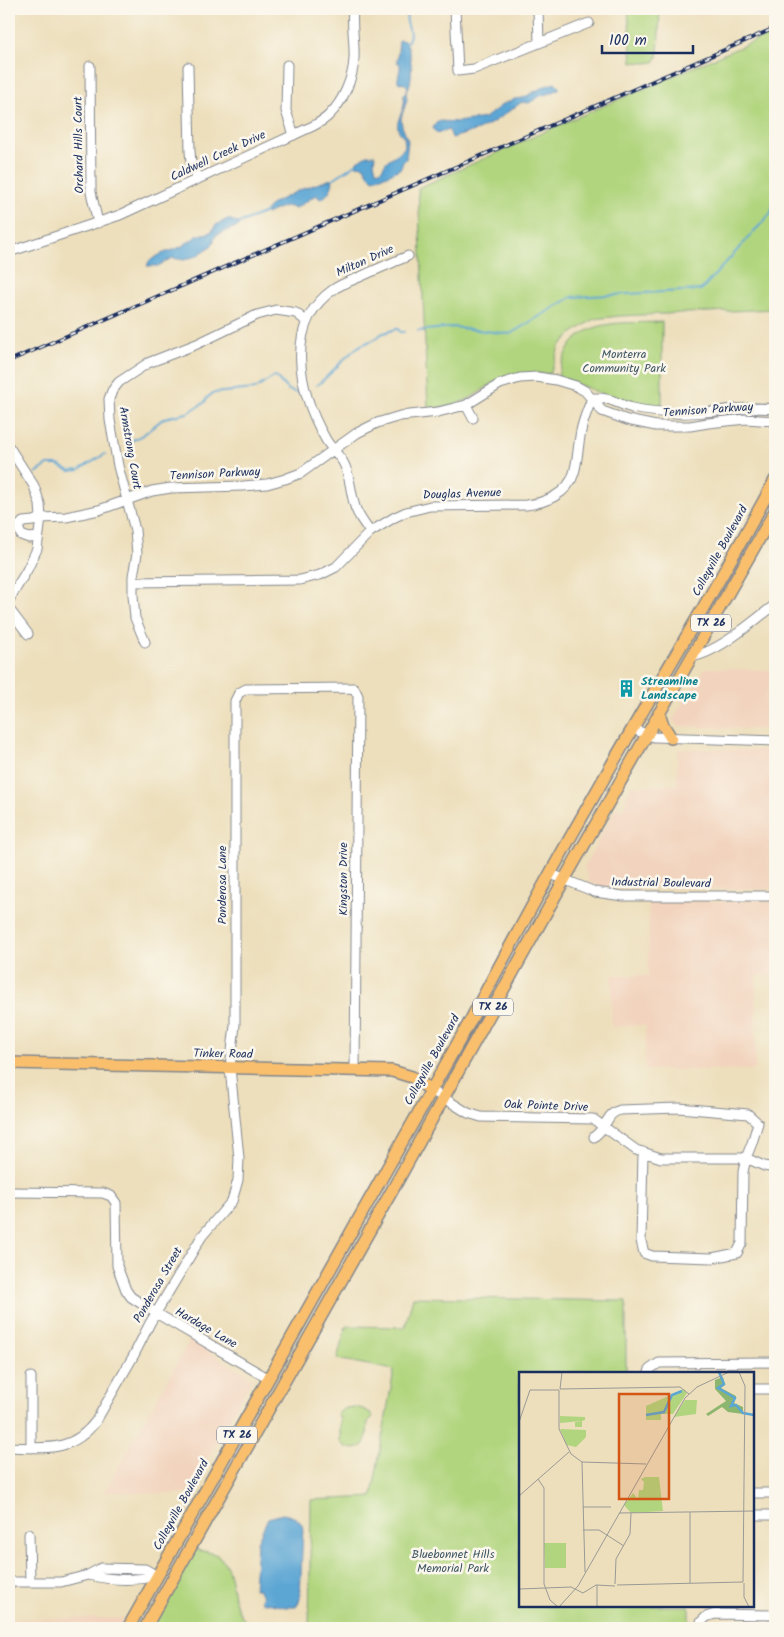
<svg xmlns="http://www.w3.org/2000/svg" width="784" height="1637" viewBox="0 0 784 1637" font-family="Kalam,sans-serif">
  <rect width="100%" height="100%" fill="#fbf7ec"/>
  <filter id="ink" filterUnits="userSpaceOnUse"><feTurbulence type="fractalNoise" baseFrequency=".02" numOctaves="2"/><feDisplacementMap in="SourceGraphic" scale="10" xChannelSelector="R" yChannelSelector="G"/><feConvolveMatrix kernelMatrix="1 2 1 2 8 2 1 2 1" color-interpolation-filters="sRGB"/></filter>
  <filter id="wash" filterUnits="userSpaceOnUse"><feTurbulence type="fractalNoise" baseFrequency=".0096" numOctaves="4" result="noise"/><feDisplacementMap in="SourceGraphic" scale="20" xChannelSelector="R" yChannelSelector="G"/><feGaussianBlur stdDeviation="1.12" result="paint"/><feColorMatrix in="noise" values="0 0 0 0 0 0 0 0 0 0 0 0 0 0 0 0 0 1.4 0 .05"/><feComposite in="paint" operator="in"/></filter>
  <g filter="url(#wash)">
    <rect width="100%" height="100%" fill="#eddfbc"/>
    <path fill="#f2d4be" d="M 705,668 L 775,670 L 775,730 L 679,726 L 672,720 Z
      M 678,749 L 775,750 L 775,889 L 607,888 L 590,883 L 584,867 L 616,808 L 623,808 L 631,786 L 676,785 Z
      M 775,901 L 775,975 L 756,976 L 755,1070 L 645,1070 L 645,1025 L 611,1027 L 612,975 L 648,975 L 649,902 Z
      M 190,1340 L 252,1378 L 188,1494 L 104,1492 Z
      M 124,1618 L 120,1628 L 9,1628 L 9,1619 Z"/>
    <path fill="#b1d57e" stroke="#66826e" d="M 628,9 L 660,9 L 658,56 L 654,62 L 646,63 L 632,62 Z
      M 775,32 L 775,309 L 619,316 L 594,319 L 571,334 L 559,347 L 550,374 C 534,373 519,372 504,378 C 490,383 479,394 466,400 C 454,406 441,408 428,409 L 418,188 L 573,119 Z
      M 662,322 L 662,409 L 631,406 L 558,376 C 572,316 611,324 662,322 Z
      M 413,1297 L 626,1301 L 626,1373 L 520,1373 L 520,1606 L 689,1606 L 689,1628 L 309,1628 L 311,1500 L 372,1497 L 394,1370 L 337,1359 L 346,1326 L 405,1327 Z
      M 355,1407 C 363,1409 369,1410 373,1417 L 368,1422 C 367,1428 368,1434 366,1439 C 362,1453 347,1450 340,1442 L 340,1419 L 337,1414 L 346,1408 Z
      M 194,1549 C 201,1551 211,1552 217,1555 C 240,1570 224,1612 255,1628 L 151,1628 Z"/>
    <path fill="#5ca6d4" stroke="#3c6a99" d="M 399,40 L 405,41 L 407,44 C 412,57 414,82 406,93 L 407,100 L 401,118 L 402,126 L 408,141 L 406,159 L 403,162 L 401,168 L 388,175 L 373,179 L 368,174 L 364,166 L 356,165 L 357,161 L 367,155 L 375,155 L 374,162 L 376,170 L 380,171 C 384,167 384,164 388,160 C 394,155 401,154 405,146 L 404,137 C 390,125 403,116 404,103 C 405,100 403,97 404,94 C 405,92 407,90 408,87 L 405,84 L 398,82 C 397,76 401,71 400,64 L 397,62 Z
      M 555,83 L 559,87 L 559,89 L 551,93 L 540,96 L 529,103 L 522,102 L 492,123 L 478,130 L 452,138 L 449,130 L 436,133 L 433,128 L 437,122 L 439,121 L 457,122 L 485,118 L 503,104 L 515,99 L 523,98 L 545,86 Z
      M 331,179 L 333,181 C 332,189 328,196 320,199 L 316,195 L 296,208 L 285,206 L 266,214 L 268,207 L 275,202 L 302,189 Z
      M 228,219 L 239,223 L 239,226 L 216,235 L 212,245 L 204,251 L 196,256 L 184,260 L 172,258 L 158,266 L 147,266 L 149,261 L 161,254 L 181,247 L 197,236 L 211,232 L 216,225 Z
      M 283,1514 C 293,1516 300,1518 303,1528 L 300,1599 L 296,1607 L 286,1607 L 262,1602 L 261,1599 L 263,1595 L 260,1593 L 259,1589 L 254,1589 L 257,1542 L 268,1518 Z"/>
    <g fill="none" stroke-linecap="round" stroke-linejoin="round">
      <path stroke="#5ca6d4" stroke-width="2" d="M 406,43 C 413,35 409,31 407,22 C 406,18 407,13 407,9
        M 333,179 L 356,164
        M 239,223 L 266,212
        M 418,331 L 453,327 L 510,334 L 572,297 L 701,290 L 771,213 L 775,198
        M 317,385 C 332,374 343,358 358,347 C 366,341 375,342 381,334 L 396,329 L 398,329 L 400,332 L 404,332
        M 125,444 L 143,435 L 164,418 L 187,413 L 204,403 L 207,398 L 213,393 L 255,389 L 275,376 C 285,385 284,391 299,393
        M 36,473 L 48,465 L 58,465 L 70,471 L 79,470 L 105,454"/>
    </g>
  </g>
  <g filter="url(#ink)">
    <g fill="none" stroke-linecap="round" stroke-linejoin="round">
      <defs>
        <path id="minor" d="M 455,9 L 458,71 L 474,69 L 589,23
          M 538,9 L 539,43
          M 287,65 L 286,111 L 294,135
          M 90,66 L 91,192 L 98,223
          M 188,67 L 190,151 L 191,163 L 198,179
          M 9,252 L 120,215 L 313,126 C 318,123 325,120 329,115 C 343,102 353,78 354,59 C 355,43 351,25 353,9
          M 592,398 C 611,397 615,403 632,408 C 645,411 658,412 671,413 C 706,415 740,405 775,409
          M 466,405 L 473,418
          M 9,447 L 34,486 L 40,504 L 41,518 L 37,549 L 27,570 L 9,600
          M 370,532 C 364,523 356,514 354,503 C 350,489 350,474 343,462 C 337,453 329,446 325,438 C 299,392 283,324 334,289 C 343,283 353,280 362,276 C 377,269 392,263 408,256
          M 38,537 L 29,538 L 21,535 L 18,527 L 23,522 L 33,521 L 41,518 L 66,517 L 99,510 L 152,491 L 171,488 L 243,486 L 267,484 L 285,479 L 301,473 L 357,433 L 377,423 L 400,416 L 438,412 L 466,405 L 500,384 L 520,378 L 537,377 L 556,380 L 576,386 L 585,391 L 602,411 L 627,420 L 656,426 L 690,426 L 708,423 L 746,419 L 775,421
          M 133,582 L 300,580 L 320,575 L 336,567 L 370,532 L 395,517 L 406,512 L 430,506 L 526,505 C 545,503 568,494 574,473 C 578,459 578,445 581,431 C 583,420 588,409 592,398
          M 9,609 L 28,634
          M 145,642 L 135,618 L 133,595 L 133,576 L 137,554 L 135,530 L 118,466 L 110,420 L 109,399 L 112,391 L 119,382 L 148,363 L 197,344 L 257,315 L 276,310 L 296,313 L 306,321
          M 692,657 C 722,650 750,623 775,605
          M 633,729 L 654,737 L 775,741
          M 551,874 L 595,892 L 623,896 L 775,896
          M 431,1090 L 468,1113 L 481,1117 L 593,1119 L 636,1150 L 661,1158 L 746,1158 L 764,1166 L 775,1168
          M 594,1137 C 597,1134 601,1131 603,1127 C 609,1119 609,1113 620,1110 L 679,1108 L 748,1114 L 758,1123 L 752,1143 L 746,1158 L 743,1172 L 742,1243 L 737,1253 L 712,1258 L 652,1256 L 644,1253 L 641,1241 L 643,1152
          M 9,1192 L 103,1193 L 111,1196 L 116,1203 L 117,1266 L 126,1290 L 131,1297 L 156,1313 L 269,1379
          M 649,1373 L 650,1369 L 659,1363 L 775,1362
          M 31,1377 L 31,1448
          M 753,1389 L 775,1389
          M 9,1447 C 45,1448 72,1453 96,1421 L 134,1355 L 150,1323 L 202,1236 L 232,1201 L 238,1180 L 239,1158 L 230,1068 L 235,1025 L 235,701 L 239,693 L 246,689 L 354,688 L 358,696 L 355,1070
          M 753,1493 L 775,1493
          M 753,1515 L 775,1515
          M 29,1534 L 30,1582
          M 88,1575 C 110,1580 135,1581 157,1576
          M 9,1582 L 61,1582 L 88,1575 L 101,1568 L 145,1569 L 157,1576
          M 701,1628 L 701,1622 L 706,1617 L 715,1614 L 775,1615"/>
        <path id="major" d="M 659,713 L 663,725 L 671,738
          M 9,1063 L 392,1071 L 412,1077 L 431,1090
          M 128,1628 L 468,1025 C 510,946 553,867 598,789 C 656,686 719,585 775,480
          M 145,1628 L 398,1180 L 564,880 L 775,511"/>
      </defs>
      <use href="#minor" stroke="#84878d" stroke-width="11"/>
      <use href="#major" stroke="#84878d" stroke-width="14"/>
      <use href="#minor" stroke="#fff" stroke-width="9"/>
      <use href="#major" stroke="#f9bf6d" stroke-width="11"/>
      <defs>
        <path id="rail" d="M 9,361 L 775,28"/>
      </defs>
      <use href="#rail" stroke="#1b2f5e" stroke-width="4"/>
      <use href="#rail" stroke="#fbf7ec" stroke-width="2" stroke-dasharray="5.5" stroke-linecap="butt"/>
    </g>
  </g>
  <defs>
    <symbol id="building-bare" viewBox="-9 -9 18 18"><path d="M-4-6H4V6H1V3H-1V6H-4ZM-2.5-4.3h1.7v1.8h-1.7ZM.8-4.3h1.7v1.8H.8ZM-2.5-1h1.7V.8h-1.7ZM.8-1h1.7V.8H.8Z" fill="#0f9aa8" stroke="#fbf7ec" stroke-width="2.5" paint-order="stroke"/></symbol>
  </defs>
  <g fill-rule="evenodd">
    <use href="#building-bare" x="614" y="676" width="25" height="25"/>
  </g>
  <g text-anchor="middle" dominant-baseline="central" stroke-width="5" stroke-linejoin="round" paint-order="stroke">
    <g fill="#fbf7ec" stroke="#5e6b89" stroke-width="1">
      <rect x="691" y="614.5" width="40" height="17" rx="4"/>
      <rect x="473" y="998.5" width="40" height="17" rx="4"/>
      <rect x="217" y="1426.5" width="40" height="17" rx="4"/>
    </g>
    <g font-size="11" font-weight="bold" fill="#1b2f5e">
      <text x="711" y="623">TX 26</text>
      <text x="493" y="1007">TX 26</text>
      <text x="237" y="1435">TX 26</text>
    </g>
    <g font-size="12" fill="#1b2f5e" stroke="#fbf7ec">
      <text transform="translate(79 145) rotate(-91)">Orchard Hills Court</text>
      <text transform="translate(218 156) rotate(-25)">Caldwell Creek Drive</text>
      <text transform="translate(365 261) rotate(-24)">Milton Drive</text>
      <text transform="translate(708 410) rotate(-4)">Tennison Parkway</text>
      <text transform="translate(130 448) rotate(80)">Armstrong Court</text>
      <text transform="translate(215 474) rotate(-3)">Tennison Parkway</text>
      <text transform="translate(462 494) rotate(-2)">Douglas Avenue</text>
      <text transform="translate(720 551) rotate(-61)">Colleyville Boulevard</text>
      <text transform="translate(343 879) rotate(-90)">Kingston Drive</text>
      <text transform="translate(661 883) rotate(1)">Industrial Boulevard</text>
      <text transform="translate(222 885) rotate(-90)">Ponderosa Lane</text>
      <text transform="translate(223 1054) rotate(1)">Tinker Road</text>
      <text transform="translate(432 1060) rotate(-61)">Colleyville Boulevard</text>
      <text transform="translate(546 1106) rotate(2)">Oak Pointe Drive</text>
      <text transform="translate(158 1285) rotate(-60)">Ponderosa Street</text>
      <text transform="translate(206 1328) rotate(30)">Hardage Lane</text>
      <text transform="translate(181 1505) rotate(-61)">Colleyville Boulevard</text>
    </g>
    <g font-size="12" fill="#405866" stroke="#fbf7ec">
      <text x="624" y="354">Monterra<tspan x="624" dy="14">Community Park</tspan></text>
      <text x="453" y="1554">Bluebonnet Hills<tspan x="453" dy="14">Memorial Park</tspan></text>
    </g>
    <g font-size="12" font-weight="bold" fill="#0d838f" stroke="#fbf7ec" text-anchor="start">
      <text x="641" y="681">Streamline<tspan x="641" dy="14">Landscape</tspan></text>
    </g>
  </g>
  <g transform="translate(519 1372)">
    <rect width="235" height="235" fill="#eddfbc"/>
    <path d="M 165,17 L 168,21 L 154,42 L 142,42 L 142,48 L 127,48 L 127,34 ZM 166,28 L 178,28 L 177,42 L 155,45 ZM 41,44 L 66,45 L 66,48 L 63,49 L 63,55 L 56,55 L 56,50 L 62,49 L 41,51 ZM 41,57 L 67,58 L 67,65 L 57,75 L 48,73 ZM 126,105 L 140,105 L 144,139 L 112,141 L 105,133 L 114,121 L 119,127 L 120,118 L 124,118 L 125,110 L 122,107 ZM 25,171 L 47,171 L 47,196 L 26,196 Z" fill="#b1d57e"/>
    <path d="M 204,5 L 206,13 L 202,16 L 217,24 L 215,31 L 224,35 L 224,42 L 209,40 L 203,35 L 189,44 L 187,42 L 207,29 L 196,17 L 196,8 Z" fill="#8cb66d"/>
    <path fill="none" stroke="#5ca6d4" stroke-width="2.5" d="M 200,0 L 205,12 L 199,16 L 216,26 L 212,34 L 217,33 L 224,41 L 235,43M 127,43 L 145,40 L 153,23 L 163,19"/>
    <path fill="none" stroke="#999996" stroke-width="1" d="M 220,0 L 226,14 L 224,210M 41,17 L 161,15 L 170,22M 41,17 L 43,0M 11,18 L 40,18M 40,18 L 40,57 L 52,82 L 63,90 L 127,92M 0,50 L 11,18M 63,90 L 66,200M 19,107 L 25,116 L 25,212 L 31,228 L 39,235M 0,124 L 50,80M 64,135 L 92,135M 100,141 L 235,139M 64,158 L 80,158 L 105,174M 171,211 L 171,140M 225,211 L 225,225 L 230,235M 96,212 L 97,187 L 111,162 L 112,141M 98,213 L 224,210M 0,217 L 52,215 L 64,221 L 77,213 L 96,214M 40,235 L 59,214 L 166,26 L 178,15 L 210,0M 78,235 L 78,213"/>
    <path fill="#d45514" fill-opacity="0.15" stroke="#d45514" stroke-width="2.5" d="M 100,22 L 150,22 L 150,127 L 100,127 Z"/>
    <rect width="235" height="235" fill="none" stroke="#1b2f5e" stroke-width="2.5"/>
  </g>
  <rect width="784" height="1637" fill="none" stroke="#fbf7ec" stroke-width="30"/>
  <path d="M602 45v8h91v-8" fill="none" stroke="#1b2f5e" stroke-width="2.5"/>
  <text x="609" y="45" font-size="15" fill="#1b2f5e" stroke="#fbf7ec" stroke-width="4" paint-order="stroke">100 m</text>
</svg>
